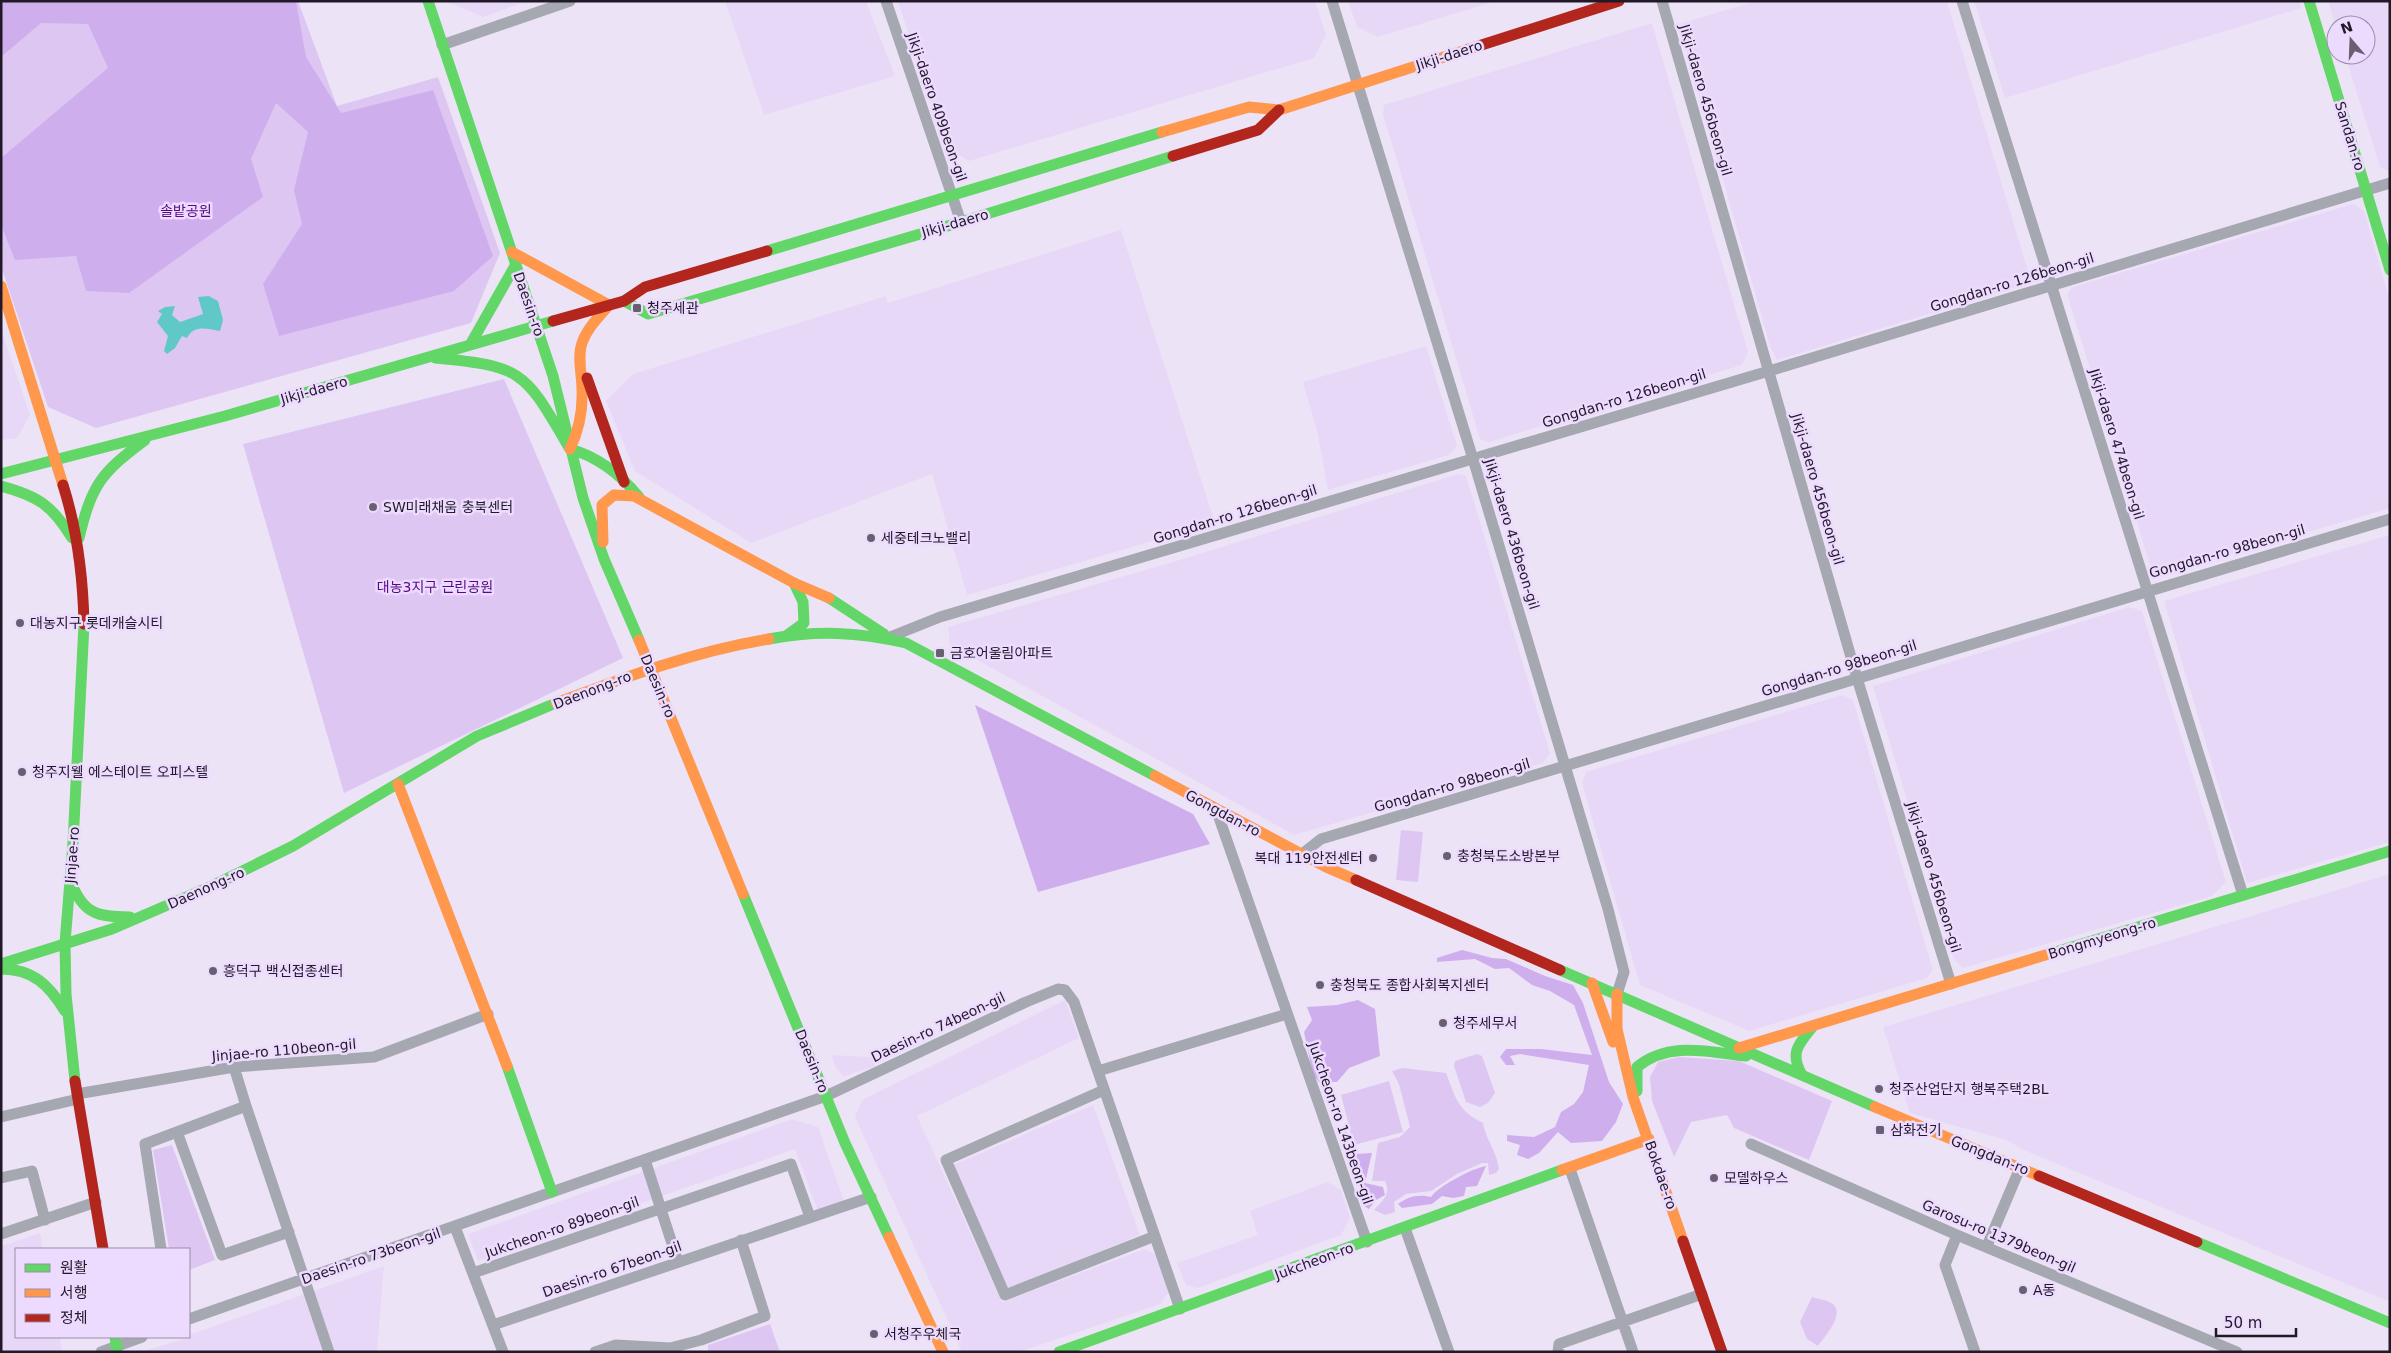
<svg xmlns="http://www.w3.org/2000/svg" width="2391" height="1353" viewBox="0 0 2391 1353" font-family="'DejaVu Sans','Noto Sans KR',sans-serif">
  <rect width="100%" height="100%" fill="#ede3f7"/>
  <path fill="#e8d8f8" d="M 446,1 L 528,1 L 483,17 Z
    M 725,1 L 866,1 L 895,76 L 764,115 Z
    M 898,1 L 1315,1 L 1326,35 L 1314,58 L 969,161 L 944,145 Z
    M 1348,1 L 1496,1 L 1378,37 L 1357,27 Z
    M 1756,1 L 1947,1 L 2028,271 L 2014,288 L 1777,360 L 1770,346 L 1679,24 Z
    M 1974,1 L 2299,1 L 2301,8 L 2005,98 Z
    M 2328,1 L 2390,1 L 2390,171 L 2380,167 L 2345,55 L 2366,55 L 2366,25 L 2336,25 L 2336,28 Z
    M 1652,23 L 1748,352 L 1742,365 L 1489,442 L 1480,439 L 1383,114 L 1384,105 Z
    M 2353,204 L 2364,211 L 2390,301 L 2390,508 L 2165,574 L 2150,565 L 2067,294 L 2073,287 Z
    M 1121,230 L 1215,523 L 967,595 L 932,474 L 751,543 L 635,471 L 606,401 L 633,374 L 886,296 L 888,303 Z
    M 1,329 L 30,415 L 17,438 L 1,440 Z
    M 1426,346 L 1457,446 L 1449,455 L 1328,490 L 1317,430 L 1303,382 Z
    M 1458,474 L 1466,476 L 1550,753 L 1543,763 L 1294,835 L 950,645 L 948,627 L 1173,562 Z
    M 2390,535 L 2390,842 L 2247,883 L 2164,601 Z
    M 2129,607 L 2142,611 L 2226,882 L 2212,896 L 1963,968 L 1954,959 L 1873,686 Z
    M 1842,695 L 1853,700 L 1933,970 L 1927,978 L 1749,1031 L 1640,985 L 1582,783 L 1586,772 Z
    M 2390,874 L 2390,1302 L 2024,1150 L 2006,1140 L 1910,1113 L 1883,1027 Z
    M 1065,1000 L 1079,1038 L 917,1116 L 1002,1302 L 1145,1249 L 1155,1254 L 1169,1291 L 1161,1304 L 1019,1352 L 962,1352 L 855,1117 L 862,1100 Z
    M 831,1055 L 870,1057 L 875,1066 L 844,1076 L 836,1068 Z
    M 1093,1105 L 1140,1235 L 1004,1290 L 946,1168 Z
    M 792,1119 L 818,1127 L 844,1201 L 818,1211 L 795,1149 L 478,1261 L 468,1234 Z
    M 1328,1182 L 1341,1190 L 1350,1218 L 1341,1235 L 1198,1288 L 1186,1285 L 1177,1263 L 1258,1235 L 1250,1211 Z
    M 40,1233 L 43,1249 L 16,1249 L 16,1337 L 60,1337 L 62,1352 L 1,1352 L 1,1246 Z
    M 384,1266 L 377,1352 L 146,1352 L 147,1350 L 189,1337 L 189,1335 Z"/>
  <path fill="#ddc7f2" d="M 1,1 L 298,1 L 337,106 L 438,77 L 500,253 L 471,323 L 96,428 L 48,407 L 1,266 Z
    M 504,379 L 623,658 L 344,793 L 243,444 Z
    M 1401,830 L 1423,832 L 1418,882 L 1396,880 Z
    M 1477,1054 L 1482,1056 L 1495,1093 L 1488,1103 L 1480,1107 L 1466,1102 L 1454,1066 L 1455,1061 Z
    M 1679,1057 L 1739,1061 L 1832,1101 L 1809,1160 L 1734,1128 L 1727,1115 L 1691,1122 L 1674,1157 L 1652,1101 L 1650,1077 L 1658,1062 Z
    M 1402,1068 L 1446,1073 C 1456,1098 1457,1110 1483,1123 C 1486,1140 1497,1152 1499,1169 L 1496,1173 L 1489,1175 L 1488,1163 L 1482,1163 L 1457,1174 L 1431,1191 L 1406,1194 L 1394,1202 L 1395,1212 L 1385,1215 L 1374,1210 C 1383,1200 1391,1195 1385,1181 L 1372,1181 L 1378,1143 L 1400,1137 L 1410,1127 L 1399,1084 L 1392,1071 Z
    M 1389,1081 L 1403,1132 L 1354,1145 L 1341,1095 Z
    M 172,1145 L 215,1260 L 189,1270 L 189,1249 L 169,1249 L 153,1150 Z
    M 1812,1297 C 1818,1299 1829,1300 1834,1305 C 1844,1316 1824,1337 1818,1346 L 1807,1339 L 1800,1322 Z
    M 770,1324 L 780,1352 L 708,1352 L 708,1345 Z"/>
  <path fill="#cfaeed" d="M 1,1 L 296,1 L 306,57 L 341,113 L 433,90 L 493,256 L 454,291 L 279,336 L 263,284 L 302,224 L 294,190 L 308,132 L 276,103 L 251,159 L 263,197 L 129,293 L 86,291 L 76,256 L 15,260 L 1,225 L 1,158 L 108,68 L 88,24 L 41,23 L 1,57 Z
    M 975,705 L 1193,814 L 1210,844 L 1038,892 Z
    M 1462,950 L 1492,958 L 1506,959 L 1545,976 L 1573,985 L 1583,1003 L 1609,1082 L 1623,1104 L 1616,1122 L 1602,1141 L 1571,1143 L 1558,1132 L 1539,1153 L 1528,1159 L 1517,1155 L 1520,1145 L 1507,1141 L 1507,1135 L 1534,1137 L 1555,1127 L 1561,1112 L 1574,1104 L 1583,1092 L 1589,1065 L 1520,1054 L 1510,1056 L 1515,1065 L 1506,1065 L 1500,1057 L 1506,1049 L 1541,1049 L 1592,1055 L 1574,1005 L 1550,991 L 1532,985 L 1509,968 L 1495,969 L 1475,959 L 1437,962 L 1437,958 Z
    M 1358,1000 L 1375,1009 L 1380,1056 L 1349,1068 L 1337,1082 L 1319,1082 L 1313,1075 L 1304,1032 L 1312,1020 L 1307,1007 L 1337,1005 Z
    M 1345,1128 L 1355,1154 L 1372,1153 L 1365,1183 L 1383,1187 L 1385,1195 L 1376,1200 L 1369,1209 L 1361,1204 L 1359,1176 L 1345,1155 L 1339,1129 Z
    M 1486,1166 L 1477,1186 L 1466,1187 L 1464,1196 L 1453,1198 L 1442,1196 L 1432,1204 L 1402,1208 L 1398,1204 C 1409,1196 1417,1194 1431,1197 C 1437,1187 1475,1167 1486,1166 Z"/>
  <path fill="#60c9c8" d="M 209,296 L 218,301 L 223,320 L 220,331 C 208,329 194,324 187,338 L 182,336 L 175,348 L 167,354 L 164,351 L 168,336 L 157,322 L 162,314 L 158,311 L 165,307 L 175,306 L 172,315 L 180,322 L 203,314 L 198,297 Z"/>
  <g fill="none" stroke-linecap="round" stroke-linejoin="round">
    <path stroke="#a5a8b0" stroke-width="11" d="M 886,1 L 961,222
      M 1332,1 L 1473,459 L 1608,909 L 1624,972 L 1617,994
      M 1662,1 L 1857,678 L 1951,984
      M 1962,1 L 2243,895
      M 442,45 L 570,1
      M 890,637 L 940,617 L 1769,371 L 2390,183
      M 1216,809 L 1367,1242
      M 1302,854 L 1321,839 L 2390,519
      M 234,1067 L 246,1106
      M 1098,1071 L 1287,1014
      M 1104,1090 L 946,1160 L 1005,1295 L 1155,1236
      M 77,1094 L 234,1067 L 374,1057 L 488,1014
      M 1,1117 L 78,1099
      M 177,1132 L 222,1255 L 289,1232
      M 1751,1144 L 1957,1235 L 2237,1352
      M 645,1160 L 678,1262
      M 1570,1169 L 1633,1352
      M 1,1178 L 32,1171 L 45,1220
      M 455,1227 L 503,1352
      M 1405,1228 L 1449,1352
      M 1,1234 L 96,1202
      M 1957,1235 L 1945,1265 L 1975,1352
      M 1987,1246 L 2020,1168
      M 161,1249 L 145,1144 L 246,1106 L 329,1352
      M 473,1273 L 791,1164 L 810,1217
      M 189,1319 L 826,1096 L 1026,1002 L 1058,989 L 1065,990 L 1074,1002 L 1180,1309
      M 493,1325 L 871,1197
      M 101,1352 L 142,1337
      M 595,1352 L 616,1345 L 670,1348 L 701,1340 L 765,1316 L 741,1240
      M 1558,1352 L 1559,1344 L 1702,1294"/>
    <path stroke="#63d668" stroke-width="11" d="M 428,1 L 553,376 L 583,498 L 604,559 L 639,640
      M 2309,1 L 2390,270
      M 767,251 L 1162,132
      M 624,301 L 648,314 L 961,222 L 1173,156
      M 470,345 L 516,264
      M 435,358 C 526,366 525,373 570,449 C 599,457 620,474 639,497
      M 1,474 L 225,416 L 553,321
      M 1,486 C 38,496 52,505 72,538
      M 79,538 C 92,484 101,473 145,440
      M 829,598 L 884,634
      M 786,636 L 804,623 L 803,602 L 794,583
      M 769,639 C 817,630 858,632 906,643 L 1155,776
      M 71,882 C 83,914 98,917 130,917
      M 743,894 L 845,1143 L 889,1237
      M 2052,953 L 2390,851
      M 1,964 L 112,929 L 214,885 L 293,846 L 477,736 L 556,703
      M 1,969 C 33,969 49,985 65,1011
      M 1560,970 L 1875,1107
      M 507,1066 L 552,1192
      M 1802,1075 C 1789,1052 1799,1044 1813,1026
      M 75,1081 L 66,994 L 65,943 L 73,843 L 84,624
      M 1637,1091 L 1637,1067 C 1669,1041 1708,1052 1746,1056
      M 2197,1242 L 2390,1323
      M 115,1337 L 117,1352
      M 1059,1352 L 1562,1170"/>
    <path stroke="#ff974d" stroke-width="11" d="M 1162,132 L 1249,107 L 1279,110 L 1469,49
      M 512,252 L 609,305
      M 1,286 L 63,485
      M 570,449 C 579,430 583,410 582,389 C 582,374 577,357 582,343 C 587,328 599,317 609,305
      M 603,542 L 602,505 L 614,495 L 634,496 L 794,583 L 829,598
      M 639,640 L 743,894
      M 556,703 C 626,677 695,651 769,639
      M 1155,776 L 1326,867 L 1356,880
      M 398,784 L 507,1066
      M 1592,983 L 1613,1042
      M 1617,994 L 1617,1029 L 1633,1097 L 1683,1241
      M 1739,1048 L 2052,953
      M 1875,1107 L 2039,1176
      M 1562,1170 L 1649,1139
      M 889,1237 L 943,1352"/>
    <path stroke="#b3261e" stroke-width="11" d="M 1469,49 L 1619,1
      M 1173,156 L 1258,130 L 1279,110
      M 553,321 L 624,301 L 645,287 L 767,251
      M 587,378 L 624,482
      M 63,485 C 77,529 83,578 84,624
      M 1356,880 L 1560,970
      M 75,1081 L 103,1249
      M 2039,1176 L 2197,1242
      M 1683,1241 L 1722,1352"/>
  </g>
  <g fill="#686070" stroke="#eddbff" stroke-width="2">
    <rect x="632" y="303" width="10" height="10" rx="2.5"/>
    <circle cx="373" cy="507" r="5"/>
    <circle cx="871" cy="538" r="5"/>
    <circle cx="20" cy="623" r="5"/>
    <rect x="935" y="648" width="10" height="10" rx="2.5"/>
    <circle cx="22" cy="772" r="5"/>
    <circle cx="1447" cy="856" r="5"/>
    <circle cx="1373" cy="858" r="5"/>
    <circle cx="213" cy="971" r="5"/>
    <circle cx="1320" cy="985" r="5"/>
    <circle cx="1443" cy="1023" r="5"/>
    <circle cx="1879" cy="1089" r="5"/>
    <rect x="1875" y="1125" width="10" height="10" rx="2.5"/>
    <circle cx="1714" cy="1178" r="5"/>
    <circle cx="2023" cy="1290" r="5"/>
    <circle cx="874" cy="1334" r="5"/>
  </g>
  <g text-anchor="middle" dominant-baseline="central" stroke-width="5" stroke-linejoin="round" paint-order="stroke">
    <g font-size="14" fill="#211928" stroke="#eddbff">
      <text transform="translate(1449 55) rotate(-18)">Jikji-daero</text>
      <text transform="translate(1706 100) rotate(74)">Jikji-daero 456beon-gil</text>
      <text transform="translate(937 107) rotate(71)">Jikji-daero 409beon-gil</text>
      <text transform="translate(2350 136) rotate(73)">Sandan-ro</text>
      <text transform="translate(955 223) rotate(-16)">Jikji-daero</text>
      <text transform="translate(2012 282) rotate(-17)">Gongdan-ro 126beon-gil</text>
      <text transform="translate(529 304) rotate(71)">Daesin-ro</text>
      <text transform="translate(314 390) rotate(-16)">Jikji-daero</text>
      <text transform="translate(1624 398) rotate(-17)">Gongdan-ro 126beon-gil</text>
      <text transform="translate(2117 444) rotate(73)">Jikji-daero 474beon-gil</text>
      <text transform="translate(1818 489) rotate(74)">Jikji-daero 456beon-gil</text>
      <text transform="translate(1235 514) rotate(-17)">Gongdan-ro 126beon-gil</text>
      <text transform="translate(1512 534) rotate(73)">Jikji-daero 436beon-gil</text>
      <text transform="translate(2227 551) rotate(-16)">Gongdan-ro 98beon-gil</text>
      <text transform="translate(1839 668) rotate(-17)">Gongdan-ro 98beon-gil</text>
      <text transform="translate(658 686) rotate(67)">Daesin-ro</text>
      <text transform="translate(592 690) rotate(-21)">Daenong-ro</text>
      <text transform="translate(1452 785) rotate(-16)">Gongdan-ro 98beon-gil</text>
      <text transform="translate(1223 813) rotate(28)">Gongdan-ro</text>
      <text transform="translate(72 855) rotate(-86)">Jinjae-ro</text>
      <text transform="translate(1934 877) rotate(73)">Jikji-daero 456beon-gil</text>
      <text transform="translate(206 888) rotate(-24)">Daenong-ro</text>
      <text transform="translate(2102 938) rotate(-17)">Bongmyeong-ro</text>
      <text transform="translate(938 1027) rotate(-25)">Daesin-ro 74beon-gil</text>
      <text transform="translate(284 1050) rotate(-5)">Jinjae-ro 110beon-gil</text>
      <text transform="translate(812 1061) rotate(68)">Daesin-ro</text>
      <text transform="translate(1341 1123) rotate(71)">Jukcheon-ro 143beon-gil</text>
      <text transform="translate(1990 1155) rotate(22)">Gongdan-ro</text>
      <text transform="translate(1661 1175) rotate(71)">Bokdae-ro</text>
      <text transform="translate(562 1227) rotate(-19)">Jukcheon-ro 89beon-gil</text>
      <text transform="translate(1999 1236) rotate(23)">Garosu-ro 1379beon-gil</text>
      <text transform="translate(371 1256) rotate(-19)">Daesin-ro 73beon-gil</text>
      <text transform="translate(1314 1261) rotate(-20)">Jukcheon-ro</text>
      <text transform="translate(612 1269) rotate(-19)">Daesin-ro 67beon-gil</text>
    </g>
    <g font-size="14" fill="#590986" stroke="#eddbff">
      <text x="186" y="211">솔밭공원</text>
      <text x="435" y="587">대농3지구 근린공원</text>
    </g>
    <g font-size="14" fill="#211928" stroke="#eddbff" text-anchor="start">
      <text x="647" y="308">청주세관</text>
      <text x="383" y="507">SW미래채움 충북센터</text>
      <text x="881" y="538">세중테크노밸리</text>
      <text x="30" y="623">대농지구 롯데캐슬시티</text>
      <text x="950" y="653">금호어울림아파트</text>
      <text x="32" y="772">청주지웰 에스테이트 오피스텔</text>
      <text x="1457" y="856">충청북도소방본부</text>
      <text x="1363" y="858" text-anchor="end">복대 119안전센터</text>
      <text x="223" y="971">흥덕구 백신접종센터</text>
      <text x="1330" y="985">충청북도 종합사회복지센터</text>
      <text x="1453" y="1023">청주세무서</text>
      <text x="1889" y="1089">청주산업단지 행복주택2BL</text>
      <text x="1890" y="1130">삼화전기</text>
      <text x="1724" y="1178">모델하우스</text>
      <text x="2033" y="1290">A동</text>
      <text x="884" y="1334">서청주우체국</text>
    </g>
  </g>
  <rect width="2391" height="1353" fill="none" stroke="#211928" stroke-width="5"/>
  <rect x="15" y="1248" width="175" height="90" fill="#eddbff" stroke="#9b8da9"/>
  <rect x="25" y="1264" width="25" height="8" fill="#63d668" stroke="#9b8da9"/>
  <text x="60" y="1273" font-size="15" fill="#211928">원활</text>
  <rect x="25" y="1289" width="25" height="8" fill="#ff974d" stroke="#9b8da9"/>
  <text x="60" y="1298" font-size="15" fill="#211928">서행</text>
  <rect x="25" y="1314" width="25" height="8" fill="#b3261e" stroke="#9b8da9"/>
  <text x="60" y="1323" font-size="15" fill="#211928">정체</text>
  <g transform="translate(2351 40) rotate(341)"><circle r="24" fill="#eddbff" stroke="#9b8da9"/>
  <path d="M0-4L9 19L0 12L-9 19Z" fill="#686070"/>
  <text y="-8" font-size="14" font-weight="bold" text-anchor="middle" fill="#211928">N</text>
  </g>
  <path d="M2216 1328v8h80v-8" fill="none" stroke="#211928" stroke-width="2.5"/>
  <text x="2224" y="1328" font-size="15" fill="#211928" stroke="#eddbff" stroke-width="4" paint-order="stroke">50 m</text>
</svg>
